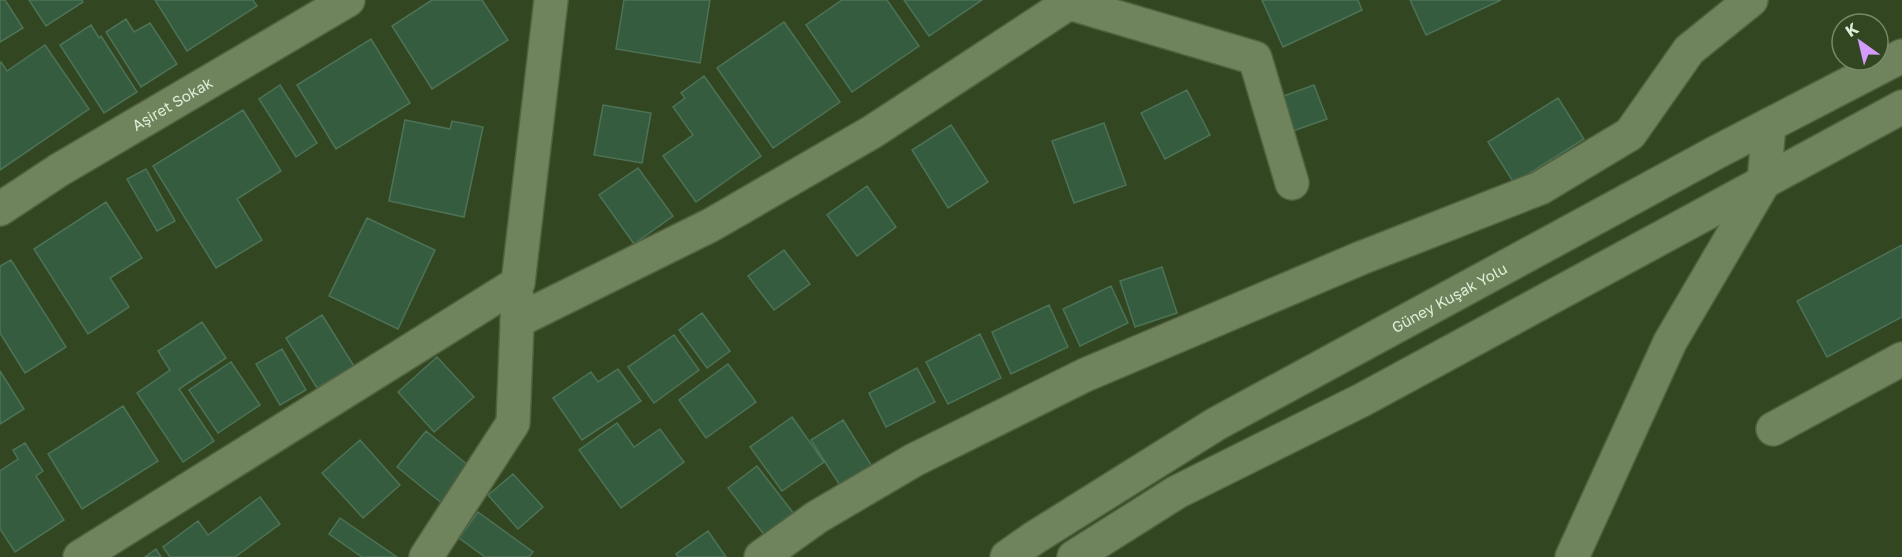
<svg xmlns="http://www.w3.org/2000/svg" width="1902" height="557" viewBox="0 0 1902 557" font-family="'Golos Text',sans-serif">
  <rect width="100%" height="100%" fill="#334622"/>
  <path fill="#365c40" stroke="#4d7356" stroke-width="1.5" d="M 0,0 L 5,0 L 23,28 L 0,42 Z
    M 29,0 L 82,0 L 83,2 L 46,26 Z
    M 155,0 L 253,0 L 257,6 L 187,51 Z
    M 432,0 L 482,0 L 508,40 L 432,89 L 392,26 Z
    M 624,0 L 710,0 L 700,63 L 616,49 Z
    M 842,0 L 887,0 L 919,46 L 852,92 L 806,25 Z
    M 904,0 L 982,0 L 929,36 Z
    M 1262,0 L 1358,0 L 1362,10 L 1283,47 Z
    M 1410,0 L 1501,0 L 1426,35 Z
    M 126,19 L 134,32 L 150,23 L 177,64 L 141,87 L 106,32 Z
    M 784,22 L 840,102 L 773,148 L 717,68 Z
    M 91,25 L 99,38 L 101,36 L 137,92 L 104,113 L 60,45 Z
    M 371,39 L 410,103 L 336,149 L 297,85 Z
    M 45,45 L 89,109 L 0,170 L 0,63 L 1,62 L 7,71 Z
    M 704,76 L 761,156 L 696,202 L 663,156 L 693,135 L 673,107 L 685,98 L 681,93 Z
    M 280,85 L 317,143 L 296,157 L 259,99 Z
    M 1314,85 L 1327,119 L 1290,132 L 1278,98 Z
    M 1187,90 L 1210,135 L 1165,159 L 1141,113 Z
    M 1558,98 L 1584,139 L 1514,183 L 1488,142 Z
    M 603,105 L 651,113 L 642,163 L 594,155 Z
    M 243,110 L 281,171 L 237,199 L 262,240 L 216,268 L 153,166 Z
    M 405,120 L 450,129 L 452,121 L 483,127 L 464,217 L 389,201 Z
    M 1104,123 L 1126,185 L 1074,203 L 1052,141 Z
    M 951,125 L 988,182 L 948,208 L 912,150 Z
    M 638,168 L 673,216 L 634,244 L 599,195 Z
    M 146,169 L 175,221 L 157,231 L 127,179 Z
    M 867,186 L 896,227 L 857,256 L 827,215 Z
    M 106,202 L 142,258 L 110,278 L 129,307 L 88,334 L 34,249 Z
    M 367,218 L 435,250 L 398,329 L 329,296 Z
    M 1902,245 L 1902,317 L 1827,357 L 1797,301 Z
    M 784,250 L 810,284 L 774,310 L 748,276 Z
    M 11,260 L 66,347 L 25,373 L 0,333 L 0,266 Z
    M 1162,267 L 1177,313 L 1135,327 L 1120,281 Z
    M 1111,286 L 1128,323 L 1080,346 L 1063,309 Z
    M 1049,305 L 1068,347 L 1011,374 L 992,332 Z
    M 702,313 L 730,351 L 707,368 L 679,330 Z
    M 322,315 L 354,366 L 317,388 L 286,338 Z
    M 202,322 L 226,358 L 179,389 L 214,441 L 183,462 L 137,393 L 170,370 L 158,351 Z
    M 980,334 L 1001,378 L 948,404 L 926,362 Z
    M 674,335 L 699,370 L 654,403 L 628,367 Z
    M 282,349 L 306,390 L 280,405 L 256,364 Z
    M 437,357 L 474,397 L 434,432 L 398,392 Z
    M 231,362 L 260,405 L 218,433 L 189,390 Z
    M 728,364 L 756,402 L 706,438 L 679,400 Z
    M 917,368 L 935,402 L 886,427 L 869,393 Z
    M 618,369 L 641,401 L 582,440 L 553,398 L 591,372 L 598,382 Z
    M 0,371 L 24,409 L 0,424 Z
    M 123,406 L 158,461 L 82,509 L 48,454 Z
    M 792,417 L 824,462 L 782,491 L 750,447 Z
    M 843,420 L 873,468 L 841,487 L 811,440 Z
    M 617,423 L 634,447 L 660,429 L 684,462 L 621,508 L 579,450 Z
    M 426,431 L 474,470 L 444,505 L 397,467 Z
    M 360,440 L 400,485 L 363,518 L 322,473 Z
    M 25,443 L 43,471 L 36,476 L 64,520 L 15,552 L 0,529 L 0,471 L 18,459 L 13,450 Z
    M 757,466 L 798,519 L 769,541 L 728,488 Z
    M 513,474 L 543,507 L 518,529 L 488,495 Z
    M 260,497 L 280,524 L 235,557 L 170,557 L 163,547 L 198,521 L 208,535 Z
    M 478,512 L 533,552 L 529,557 L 485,557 L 459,538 Z
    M 340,518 L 397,557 L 362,557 L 329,534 Z
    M 708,531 L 726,557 L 678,557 L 676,554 Z
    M 156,549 L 161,557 L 145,557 Z"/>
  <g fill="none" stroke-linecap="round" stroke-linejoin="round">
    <defs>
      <g id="street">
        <path id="s1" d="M 0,209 L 59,170 L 348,0"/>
        <path d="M 517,321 L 711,225 L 872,132 L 1069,3 L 1255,58 L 1292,183"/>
        <path d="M 1773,429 L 1902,359"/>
        <path d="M 80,557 L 518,283 L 551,0"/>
        <path d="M 426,557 L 513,423 L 518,300"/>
        <path d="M 1572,557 L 1670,342 L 1764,182 L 1769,125"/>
      </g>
      <g id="secondary">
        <path d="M 761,557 L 817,517 L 914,460 L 1085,375 L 1361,258 L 1540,188 L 1630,134 L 1689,50 L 1751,0"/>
        <path id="s2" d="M 1007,557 L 1034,538 L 1216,424 L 1715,153 L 1902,56"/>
        <path d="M 1074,557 L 1177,492 L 1362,400 L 1902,107"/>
      </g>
    </defs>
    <use href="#street" stroke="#526241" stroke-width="36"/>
    <use href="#secondary" stroke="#526241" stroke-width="36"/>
    <use href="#street" stroke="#6f845d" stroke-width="33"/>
    <use href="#secondary" stroke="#6f845d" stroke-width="33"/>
  </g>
  <g text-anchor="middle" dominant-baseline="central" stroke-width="6" stroke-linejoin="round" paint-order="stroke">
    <g font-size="15" fill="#dfecd6" stroke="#334622">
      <text stroke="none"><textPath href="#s1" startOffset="202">Aşiret Sokak</textPath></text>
      <text stroke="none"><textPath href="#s2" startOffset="513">Güney Kuşak Yolu</textPath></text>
    </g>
  </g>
  <g transform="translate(1860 42) rotate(326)"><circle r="28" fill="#334622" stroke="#78886a" stroke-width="1.5"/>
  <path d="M0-4.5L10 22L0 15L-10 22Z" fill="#d59bfb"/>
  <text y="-9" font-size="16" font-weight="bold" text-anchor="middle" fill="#dfecd6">K</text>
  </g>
</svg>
